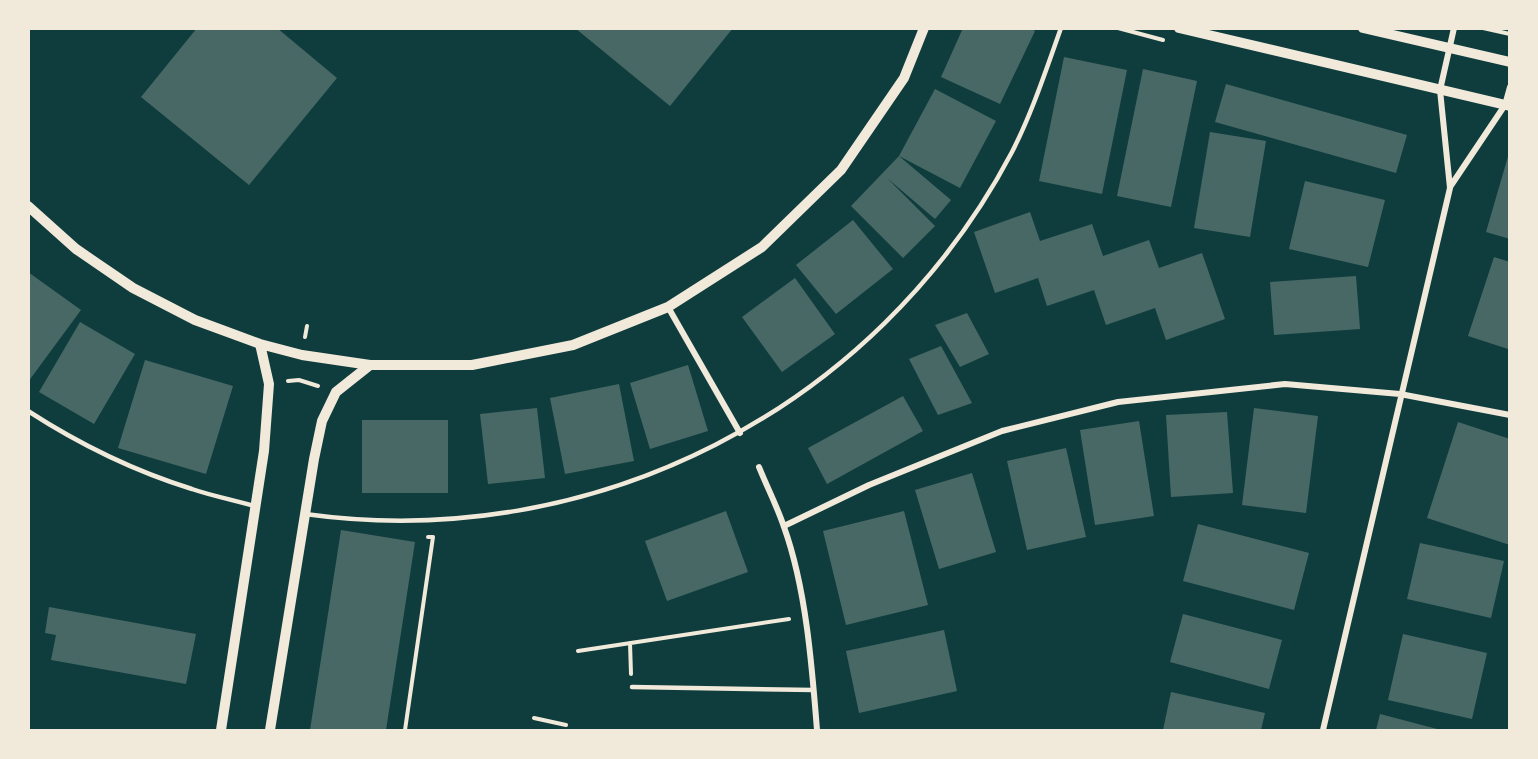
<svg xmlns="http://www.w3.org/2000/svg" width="1538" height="759" viewBox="0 0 1538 759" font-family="Karla,sans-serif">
  <rect width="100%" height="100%" fill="#0f3d3e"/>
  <path fill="#486865" d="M 197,28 L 277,28 L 337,78 L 249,185 L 141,97 Z
    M 575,28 L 733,28 L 670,106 Z
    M 963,28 L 1030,28 L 1035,31 L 1000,104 L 941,77 Z
    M 1064,57 L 1127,70 L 1102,194 L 1039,181 Z
    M 1143,69 L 1197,81 L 1171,207 L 1117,196 Z
    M 1226,84 L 1407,135 L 1396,173 L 1215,122 Z
    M 935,89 L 996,121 L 960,188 L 899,156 Z
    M 1210,132 L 1266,141 L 1250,237 L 1194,228 Z
    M 1509,153 L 1510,153 L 1510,239 L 1486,232 Z
    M 899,156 L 951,200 L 935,219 L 887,178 L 935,226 L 903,258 L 851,206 Z
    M 1305,181 L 1385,200 L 1368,267 L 1289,249 Z
    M 1030,212 L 1040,241 L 1092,224 L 1103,256 L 1149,240 L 1159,268 L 1202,253 L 1225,319 L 1166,340 L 1155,308 L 1106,325 L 1094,290 L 1047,306 L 1038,278 L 995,293 L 974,232 Z
    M 853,220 L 893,269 L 836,314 L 796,265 Z
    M 1494,257 L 1510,262 L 1508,349 L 1468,336 Z
    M 28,272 L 81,310 L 28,382 Z
    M 1356,276 L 1360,329 L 1274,335 L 1270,282 Z
    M 795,278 L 835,334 L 782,372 L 742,317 Z
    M 967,313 L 989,354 L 960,367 L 935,325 Z
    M 80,322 L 135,354 L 94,424 L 39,392 Z
    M 941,346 L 972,403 L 938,415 L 909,359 Z
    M 145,360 L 233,386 L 206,474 L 118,448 Z
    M 688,365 L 708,431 L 650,449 L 630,383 Z
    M 619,384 L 634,461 L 565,474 L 550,398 Z
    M 903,396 L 923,431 L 827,484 L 808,448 Z
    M 537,408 L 545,478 L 488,484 L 480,414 Z
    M 1254,408 L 1318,416 L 1306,513 L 1242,505 Z
    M 1227,412 L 1233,493 L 1171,497 L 1166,415 Z
    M 362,420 L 448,420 L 448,493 L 362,493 Z
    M 1139,421 L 1154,516 L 1095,525 L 1080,430 Z
    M 1458,422 L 1510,439 L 1510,545 L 1427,518 Z
    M 1066,448 L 1086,537 L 1027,550 L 1007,461 Z
    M 972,473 L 996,552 L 939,569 L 915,490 Z
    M 726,511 L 748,572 L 667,601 L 645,541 Z
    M 904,511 L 928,605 L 846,625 L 823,531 Z
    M 1198,524 L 1309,553 L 1294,610 L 1183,581 Z
    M 341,530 L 415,542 L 386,730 L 310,730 Z
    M 1420,543 L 1504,561 L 1491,618 L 1407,599 Z
    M 49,607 L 196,634 L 186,684 L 51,660 L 56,635 L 45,633 Z
    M 1183,614 L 1282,640 L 1269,689 L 1170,662 Z
    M 944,630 L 957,691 L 859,713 L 846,651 Z
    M 1403,634 L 1487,653 L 1472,719 L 1388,700 Z
    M 1171,692 L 1265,713 L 1261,730 L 1163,730 Z
    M 1380,714 L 1441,730 L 1376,730 Z"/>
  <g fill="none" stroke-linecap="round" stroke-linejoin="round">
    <path stroke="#f1e9da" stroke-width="4" d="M 1118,28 L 1163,40
      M 1483,28 L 1510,34
      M 305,337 L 307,326
      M 288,381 L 299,380 L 318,386
      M 630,643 L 631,674
      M 578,651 L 789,619
      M 534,718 L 566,725
      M 405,730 L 433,537 L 428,537"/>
    <path stroke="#f1e9da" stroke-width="4.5" d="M 28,411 C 79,444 134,471 192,489 C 212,496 234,500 255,506
      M 305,514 C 593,554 876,410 1012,152 C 1032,113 1046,70 1061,28
      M 632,687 L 814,690"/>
    <path stroke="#f1e9da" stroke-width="6" d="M 1450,187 L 1505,105 L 1510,87
      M 668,307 L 740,433
      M 759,467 C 767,487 777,506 784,527 C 806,588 812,666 817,730
      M 784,526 L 869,485 L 1002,431 L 1118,402 L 1285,384 L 1400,394 L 1510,415
      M 1323,730 L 1450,188 L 1440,90 L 1454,28"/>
    <path stroke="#f1e9da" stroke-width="10" d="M 1179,28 L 1510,106
      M 1363,28 L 1510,62
      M 28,206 L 76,249 L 133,288 L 195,320 L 260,344 L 302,355 L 370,365 L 472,365 L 573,345 L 668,307 L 762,247 L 841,170 L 904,78 L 924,28
      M 221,730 L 264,451 L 269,384 L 260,344
      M 270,730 L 314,459 L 322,421 L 336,392 L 370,365"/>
  </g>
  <rect width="1538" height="759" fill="none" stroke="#f1e9da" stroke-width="60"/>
</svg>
